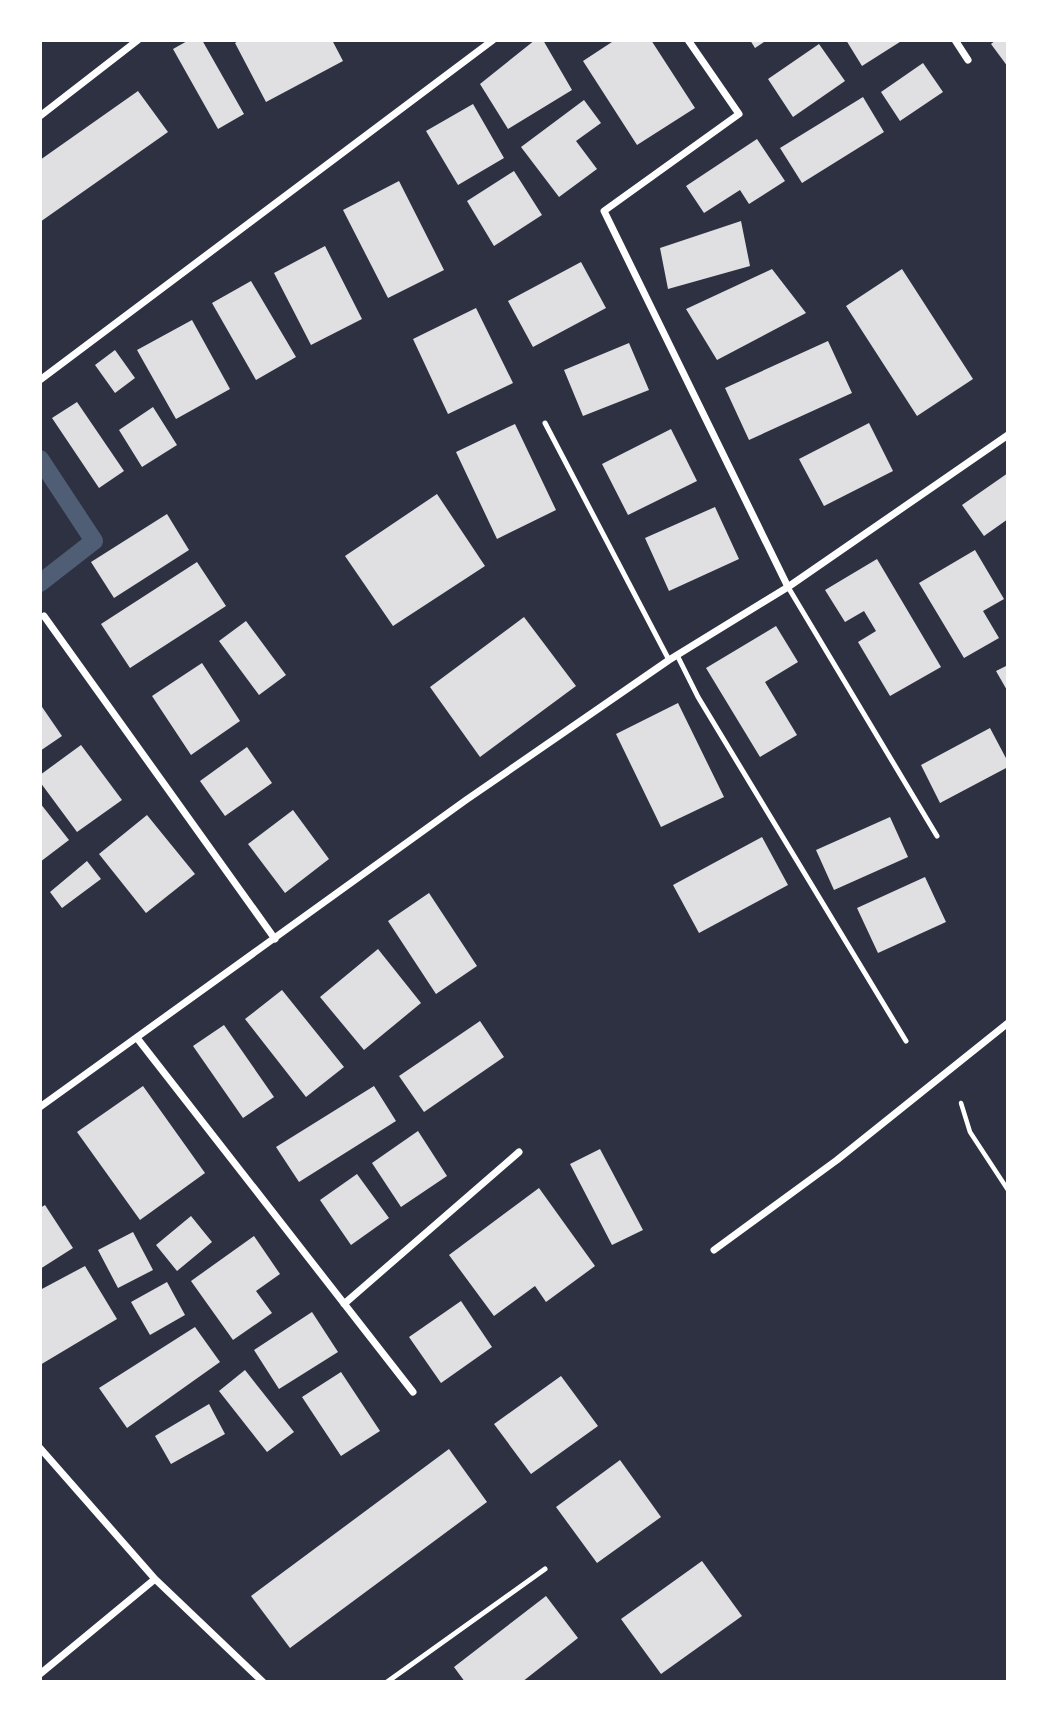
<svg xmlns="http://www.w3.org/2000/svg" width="1048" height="1722" viewBox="0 0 1048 1722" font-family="'Space Grotesk',sans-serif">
  <rect width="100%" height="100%" fill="#2d3142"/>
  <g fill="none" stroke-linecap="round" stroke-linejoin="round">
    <path stroke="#4f5d75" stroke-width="18" d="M 40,459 L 94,541 L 40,583"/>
  </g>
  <path fill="#e0e0e3" d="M 189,40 L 202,40 L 244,114 L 218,129 L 173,49 Z
    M 240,40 L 332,40 L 343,61 L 266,102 L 235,43 Z
    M 535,40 L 543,40 L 572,90 L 508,129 L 480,84 Z
    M 615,40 L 651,40 L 695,108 L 637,145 L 583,61 Z
    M 750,40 L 767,40 L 755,48 Z
    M 846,40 L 903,40 L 862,66 Z
    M 996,40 L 1008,40 L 1008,67 L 991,44 Z
    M 819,44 L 845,81 L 793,117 L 768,79 Z
    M 923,63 L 943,92 L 900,121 L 881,92 Z
    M 138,91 L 168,132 L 40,222 L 40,160 Z
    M 863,97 L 884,132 L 802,183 L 780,148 Z
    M 584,100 L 601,123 L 576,141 L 597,169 L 559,197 L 521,147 Z
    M 473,104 L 504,158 L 458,185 L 426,131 Z
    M 757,139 L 785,181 L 749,204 L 740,190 L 704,213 L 686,186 Z
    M 514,171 L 542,215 L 494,246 L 467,201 Z
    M 399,181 L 444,270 L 388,298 L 343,210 Z
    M 741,221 L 750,266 L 668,289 L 660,248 Z
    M 325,246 L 362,319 L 311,345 L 274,273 Z
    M 581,262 L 606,308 L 533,347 L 508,301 Z
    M 772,269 L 806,313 L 717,360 L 686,309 Z
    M 902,269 L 973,379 L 917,416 L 846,306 Z
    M 251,281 L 296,357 L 256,380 L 212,303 Z
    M 476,308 L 513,383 L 448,414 L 413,339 Z
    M 192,320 L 230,389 L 176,419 L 137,350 Z
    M 828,341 L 852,393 L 749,440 L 725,388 Z
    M 629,343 L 649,390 L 583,416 L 564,370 Z
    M 115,350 L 135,378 L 115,393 L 95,365 Z
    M 77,402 L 124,471 L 99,488 L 52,418 Z
    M 153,407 L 177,445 L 142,467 L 119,430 Z
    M 869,423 L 893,471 L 824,506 L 799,459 Z
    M 515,424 L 556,510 L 497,539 L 456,452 Z
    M 671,429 L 697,481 L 628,515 L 602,464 Z
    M 1008,473 L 1008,519 L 984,536 L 962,505 Z
    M 437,494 L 485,566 L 393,626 L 345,556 Z
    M 715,507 L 739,559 L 669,591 L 645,538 Z
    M 167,514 L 189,550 L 114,598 L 91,562 Z
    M 975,550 L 1004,599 L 983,611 L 999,638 L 964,658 L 919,583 Z
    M 877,559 L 941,667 L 890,696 L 858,642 L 876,631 L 864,611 L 845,622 L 825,590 Z
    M 197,562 L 226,606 L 130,668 L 101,624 Z
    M 524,617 L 576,686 L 480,757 L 430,687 Z
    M 246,621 L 286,675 L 259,695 L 219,641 Z
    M 776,626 L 798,662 L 765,682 L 797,735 L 760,757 L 706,668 Z
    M 202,663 L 240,721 L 191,755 L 152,696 Z
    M 1008,665 L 1008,692 L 996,671 Z
    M 678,703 L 724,797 L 661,827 L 616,734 Z
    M 40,704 L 62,736 L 40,751 Z
    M 990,728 L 1008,762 L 1008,767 L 940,803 L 921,765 Z
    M 81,745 L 122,800 L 77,832 L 40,782 L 40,775 Z
    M 247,747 L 272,783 L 225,816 L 200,781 Z
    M 40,803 L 69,840 L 40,862 Z
    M 293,810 L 329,859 L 285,893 L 248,844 Z
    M 147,815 L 195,874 L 146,913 L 99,854 Z
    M 890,817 L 908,857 L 834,890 L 816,850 Z
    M 762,837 L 788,885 L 699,933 L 673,885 Z
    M 87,861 L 101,879 L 62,908 L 50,892 Z
    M 925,877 L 946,922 L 878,953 L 857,908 Z
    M 429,893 L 477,966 L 436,994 L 388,921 Z
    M 378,949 L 421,1003 L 364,1050 L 320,997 Z
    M 282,990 L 344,1067 L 306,1097 L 245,1019 Z
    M 480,1021 L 504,1057 L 424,1112 L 399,1076 Z
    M 224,1025 L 274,1097 L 243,1118 L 193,1046 Z
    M 143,1086 L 205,1173 L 140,1220 L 77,1132 Z
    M 374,1086 L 396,1121 L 299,1182 L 276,1147 Z
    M 418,1131 L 447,1176 L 401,1207 L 372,1163 Z
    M 600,1149 L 643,1230 L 612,1245 L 570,1164 Z
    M 357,1174 L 389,1218 L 351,1245 L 320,1200 Z
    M 539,1188 L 595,1266 L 546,1302 L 535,1286 L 494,1316 L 449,1255 Z
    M 45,1205 L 73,1248 L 40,1269 L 40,1208 Z
    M 191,1216 L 212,1242 L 177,1271 L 156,1245 Z
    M 133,1232 L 153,1270 L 118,1288 L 98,1250 Z
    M 254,1236 L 280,1274 L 256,1291 L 272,1313 L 233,1340 L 191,1281 Z
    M 85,1266 L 117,1319 L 40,1365 L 40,1290 Z
    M 167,1282 L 185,1315 L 150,1335 L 131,1302 Z
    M 461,1301 L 492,1347 L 441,1383 L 409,1337 Z
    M 312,1312 L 338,1352 L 279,1389 L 254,1350 Z
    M 195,1327 L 220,1362 L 127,1428 L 99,1388 Z
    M 245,1370 L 294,1432 L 267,1452 L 219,1391 Z
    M 341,1372 L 380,1431 L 341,1456 L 302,1397 Z
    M 561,1376 L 598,1426 L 531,1474 L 494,1424 Z
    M 209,1404 L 225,1434 L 171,1464 L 155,1436 Z
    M 449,1449 L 487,1502 L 290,1648 L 251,1596 Z
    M 620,1460 L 661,1517 L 597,1563 L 556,1507 Z
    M 702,1561 L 742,1616 L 661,1674 L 621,1619 Z
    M 546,1596 L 578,1638 L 522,1682 L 465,1682 L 454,1667 Z"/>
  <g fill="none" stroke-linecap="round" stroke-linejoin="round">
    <path stroke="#fff" stroke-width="4.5" d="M 961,1103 L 970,1132 L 1008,1190"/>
    <path stroke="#fff" stroke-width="5" d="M 545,423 L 669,660
      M 788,587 L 937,836
      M 677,655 L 698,697 L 906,1041
      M 387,1682 L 545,1569"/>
    <path stroke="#fff" stroke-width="7" d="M 688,40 L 739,114 L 604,211 L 788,587 L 1008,435
      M 955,40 L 968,60
      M 40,116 L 138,40
      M 40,380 L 493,40
      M 44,616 L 275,939
      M 137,1038 L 413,1392
      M 40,1107 L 466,800 L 669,660 L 788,587
      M 714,1250 L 837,1160 L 1008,1023
      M 344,1304 L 519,1152
      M 40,1448 L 155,1579 L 263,1682
      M 40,1674 L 155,1579"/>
  </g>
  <rect width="1048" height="1722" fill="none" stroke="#ffffff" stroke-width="84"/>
</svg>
